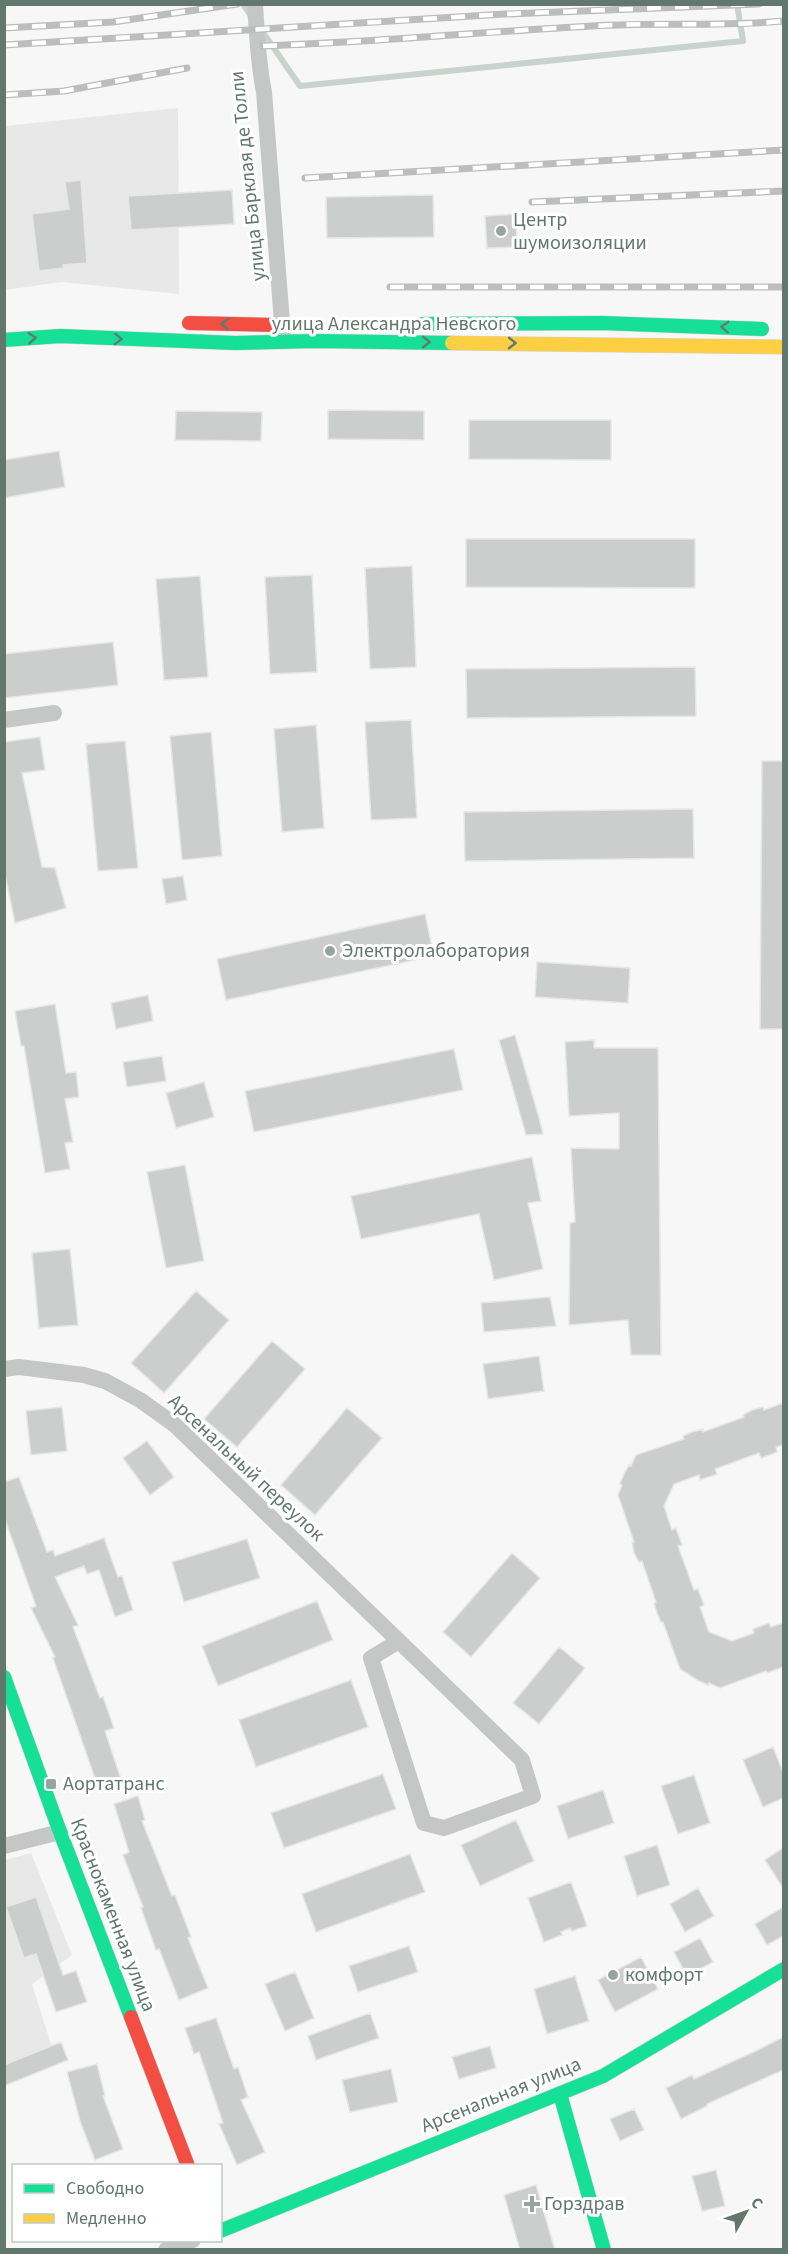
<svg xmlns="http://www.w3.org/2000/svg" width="788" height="2254" viewBox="0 0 788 2254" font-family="'Source Sans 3',sans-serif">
  <rect width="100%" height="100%" fill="#f7f7f7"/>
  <path fill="#e7e8e7" d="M 178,108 L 179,294 L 61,282 L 5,290 L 5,126 Z
    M 31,1853 L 72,1955 L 32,1984 L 56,2060 L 5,2085 L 5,1860 Z"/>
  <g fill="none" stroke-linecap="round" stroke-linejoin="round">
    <path stroke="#c9d3cd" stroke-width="6" d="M 243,4 L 251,16
      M 262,31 L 300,86 L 743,41 L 737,4"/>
  </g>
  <path fill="#cbcecd" stroke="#e6e6e6" stroke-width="1.5" d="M 81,180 L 87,263 L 63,265 L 64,268 L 39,271 L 32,214 L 69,209 L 65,182 Z
    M 232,190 L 234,224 L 131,230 L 128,196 Z
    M 433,195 L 434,237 L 327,238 L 326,197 Z
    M 516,214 L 517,247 L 487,248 L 485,216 Z
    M 328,410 L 424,411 L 424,440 L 328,439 Z
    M 176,411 L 262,412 L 261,441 L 175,440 Z
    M 469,420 L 611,420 L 611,460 L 469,459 Z
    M 59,451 L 65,487 L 4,498 L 4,460 Z
    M 466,539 L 695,539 L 695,588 L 466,587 Z
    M 412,566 L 416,667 L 370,669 L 365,568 Z
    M 312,575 L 317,672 L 270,674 L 265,577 Z
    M 200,576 L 208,677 L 164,680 L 156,579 Z
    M 113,642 L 118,685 L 4,698 L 4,654 Z
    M 695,667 L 696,716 L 467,718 L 466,669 Z
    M 411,720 L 417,818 L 371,820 L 365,722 Z
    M 316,725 L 324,828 L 282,832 L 274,729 Z
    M 211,732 L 222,856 L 182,860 L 170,736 Z
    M 40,737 L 45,770 L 22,773 L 42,867 L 55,868 L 66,908 L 15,923 L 4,869 L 4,742 Z
    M 125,741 L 138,868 L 98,871 L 86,744 Z
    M 762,761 L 783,761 L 783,1029 L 760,1029 Z
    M 693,809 L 694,858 L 465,861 L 464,812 Z
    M 183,876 L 187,900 L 166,904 L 162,879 Z
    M 425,914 L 434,956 L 226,1000 L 217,959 Z
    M 537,962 L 630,968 L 628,1003 L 535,997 Z
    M 148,995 L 153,1021 L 116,1029 L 111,1003 Z
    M 55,1004 L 66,1073 L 76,1072 L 79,1097 L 65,1099 L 73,1142 L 65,1143 L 70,1169 L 45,1173 L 24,1046 L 21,1046 L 15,1011 Z
    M 515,1035 L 539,1118 L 543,1134 L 526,1135 L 499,1040 Z
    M 594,1040 L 594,1048 L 658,1048 L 661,1355 L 631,1355 L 628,1320 L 569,1325 L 570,1223 L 575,1222 L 571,1148 L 619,1149 L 619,1113 L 569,1116 L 565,1042 Z
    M 454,1049 L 463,1090 L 254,1132 L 245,1091 Z
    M 162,1056 L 166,1081 L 127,1087 L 123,1062 Z
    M 204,1082 L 214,1117 L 176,1128 L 166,1093 Z
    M 532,1157 L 541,1201 L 528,1203 L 543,1269 L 494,1280 L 479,1214 L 361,1239 L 351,1196 Z
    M 185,1165 L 204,1261 L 166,1268 L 147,1172 Z
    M 70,1249 L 78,1325 L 39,1328 L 32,1253 Z
    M 196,1291 L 229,1320 L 164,1393 L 131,1363 Z
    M 550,1297 L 556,1326 L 484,1332 L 481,1303 Z
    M 272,1341 L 305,1369 L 237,1447 L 204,1419 Z
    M 539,1356 L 544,1391 L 488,1399 L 483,1364 Z
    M 783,1403 L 783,1445 L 776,1447 L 777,1452 L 761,1458 L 759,1453 L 715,1469 L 717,1474 L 700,1480 L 699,1475 L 674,1484 L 664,1506 L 672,1530 L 676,1528 L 682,1545 L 678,1546 L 694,1590 L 698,1589 L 704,1605 L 700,1607 L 709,1632 L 732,1641 L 754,1633 L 753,1629 L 769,1623 L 771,1627 L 783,1623 L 783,1667 L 767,1673 L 766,1671 L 720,1688 L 709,1683 L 708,1685 L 699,1681 L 680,1669 L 663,1622 L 661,1622 L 657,1613 L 654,1603 L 656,1602 L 642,1561 L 639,1562 L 634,1553 L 632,1542 L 634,1542 L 618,1495 L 622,1485 L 620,1484 L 624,1474 L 629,1465 L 631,1466 L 636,1455 L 684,1439 L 683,1436 L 692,1432 L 703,1429 L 703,1432 L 744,1417 L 743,1415 L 752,1410 L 763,1407 L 764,1410 Z
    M 62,1407 L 67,1451 L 31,1455 L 26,1411 Z
    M 347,1408 L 382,1438 L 315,1515 L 281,1485 Z
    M 147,1441 L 174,1477 L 150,1495 L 123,1458 Z
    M 19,1477 L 47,1552 L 53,1550 L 55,1556 L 104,1538 L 118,1577 L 122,1576 L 133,1610 L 115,1617 L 99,1570 L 87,1574 L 84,1566 L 55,1577 L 78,1625 L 73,1627 L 100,1698 L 103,1697 L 114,1728 L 105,1731 L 121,1779 L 98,1787 L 53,1658 L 55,1657 L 31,1608 L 36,1606 L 4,1517 L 4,1482 Z
    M 247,1539 L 260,1578 L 184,1602 L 172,1562 Z
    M 512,1553 L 540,1578 L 471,1657 L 443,1632 Z
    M 317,1601 L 333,1640 L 218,1686 L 202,1646 Z
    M 559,1647 L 585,1668 L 539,1724 L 513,1703 Z
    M 351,1680 L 368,1727 L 256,1767 L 239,1720 Z
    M 773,1747 L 783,1772 L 783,1798 L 763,1807 L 743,1760 Z
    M 383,1774 L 396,1809 L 284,1848 L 271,1813 Z
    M 694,1775 L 710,1823 L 678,1834 L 661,1786 Z
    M 603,1790 L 614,1823 L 568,1839 L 557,1806 Z
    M 138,1796 L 145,1820 L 142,1821 L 172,1896 L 175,1895 L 191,1937 L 188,1938 L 208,1988 L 179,2000 L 159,1949 L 156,1950 L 141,1908 L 143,1907 L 123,1855 L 129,1852 L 114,1804 Z
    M 516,1820 L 534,1861 L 480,1886 L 461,1845 Z
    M 657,1845 L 670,1885 L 637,1896 L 624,1856 Z
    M 783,1848 L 783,1888 L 765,1860 Z
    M 410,1854 L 425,1892 L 316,1932 L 302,1894 Z
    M 571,1882 L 587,1926 L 572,1931 L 570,1928 L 561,1932 L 562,1935 L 544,1942 L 528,1898 Z
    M 698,1888 L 714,1916 L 685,1932 L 670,1904 Z
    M 36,1897 L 63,1975 L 76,1971 L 87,2002 L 56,2012 L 36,1954 L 24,1958 L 6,1907 Z
    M 783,1907 L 783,1936 L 767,1945 L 755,1924 Z
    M 700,1938 L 713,1962 L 687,1976 L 674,1952 Z
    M 409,1946 L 418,1972 L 358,1992 L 349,1966 Z
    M 641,1957 L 658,1989 L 615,2012 L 598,1980 Z
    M 295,1972 L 314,2018 L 285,2031 L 265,1984 Z
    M 575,1976 L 589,2021 L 547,2034 L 534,1989 Z
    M 370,2013 L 379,2038 L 316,2060 L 308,2036 Z
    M 216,2018 L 234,2069 L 238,2067 L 248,2097 L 241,2100 L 265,2152 L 237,2165 L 219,2124 L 223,2123 L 199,2052 L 194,2054 L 185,2028 Z
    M 783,2037 L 783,2070 L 707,2104 L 707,2106 L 681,2119 L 666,2088 L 692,2075 L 694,2079 L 758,2050 Z
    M 61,2042 L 68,2060 L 4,2086 L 4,2065 Z
    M 490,2046 L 496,2068 L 459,2079 L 452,2057 Z
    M 97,2064 L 105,2096 L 103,2096 L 123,2149 L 95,2160 L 80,2121 L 67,2072 Z
    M 391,2069 L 398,2102 L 350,2112 L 342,2080 Z
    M 634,2109 L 644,2130 L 620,2141 L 610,2119 Z
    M 716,2170 L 725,2206 L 702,2211 L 692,2176 Z
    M 536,2185 L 555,2250 L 520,2250 L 504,2195 Z"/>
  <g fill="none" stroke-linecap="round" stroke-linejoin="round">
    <defs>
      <path id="fast" d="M 423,324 L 602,323 L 762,329
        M 4,340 L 60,336 L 235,343 L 315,341 L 452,343
        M 4,1677 L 60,1832 L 131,2017
        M 560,2094 L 604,2250
        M 220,2231 L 603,2076 L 784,1969"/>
      <path id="slow" d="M 452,343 L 784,347"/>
      <path id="jam" d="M 189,323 L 276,325
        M 131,2017 L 188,2166"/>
    </defs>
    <use href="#fast" stroke="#d0d2d2" stroke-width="15"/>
    <use href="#slow" stroke="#d0d2d2" stroke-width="15"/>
    <use href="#jam" stroke="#d0d2d2" stroke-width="15"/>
    <path stroke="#c5c7c6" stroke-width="16" d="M 255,4 C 257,34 258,63 264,92 L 283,335
      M 4,720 L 54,713
      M 4,1369 L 19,1367 L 84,1375 L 105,1381 L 140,1400 L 175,1425 L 522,1760 L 533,1796 L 444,1828 L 424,1823 L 371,1658 L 399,1641
      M 4,1846 L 60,1832
      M 166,2250 L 193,2240"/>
    <use href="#fast" stroke="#16e098" stroke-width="14"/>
    <use href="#slow" stroke="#ffcf43" stroke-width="14"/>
    <use href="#jam" stroke="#f24e42" stroke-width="14"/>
    <defs>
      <path id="rail" d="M 4,28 L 113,22 L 237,4
        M 4,45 L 505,14 L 759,4
        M 263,46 C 373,42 482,32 592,26 C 656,22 720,27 784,21
        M 4,95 L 64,91 L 187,68
        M 305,178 L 784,150
        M 532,202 L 784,191
        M 390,287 L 784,287"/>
    </defs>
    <use href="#rail" stroke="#bbbebc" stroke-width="7"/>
    <use href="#rail" stroke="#fff" stroke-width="4.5" stroke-dasharray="14" stroke-linecap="butt"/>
  </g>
  <defs><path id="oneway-chevron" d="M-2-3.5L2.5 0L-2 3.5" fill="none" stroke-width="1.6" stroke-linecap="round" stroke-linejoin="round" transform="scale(1.5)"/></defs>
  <g stroke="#5e7c70">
    <use href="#oneway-chevron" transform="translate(225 324) rotate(-179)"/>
    <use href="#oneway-chevron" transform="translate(725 327) rotate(-178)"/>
    <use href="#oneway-chevron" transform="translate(32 338) rotate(-4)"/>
    <use href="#oneway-chevron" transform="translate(118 339) rotate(2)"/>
    <use href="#oneway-chevron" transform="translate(426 342)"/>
    <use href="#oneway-chevron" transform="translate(512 343) rotate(1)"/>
  </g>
  <g fill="#96a49e" stroke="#fff" stroke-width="2">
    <circle cx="501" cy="231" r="6"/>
    <circle cx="330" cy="951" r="6"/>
    <rect x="45" y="1778" width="12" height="12" rx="3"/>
    <circle cx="613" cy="1975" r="6"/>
    <path d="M529 2195h6v6h6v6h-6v6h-6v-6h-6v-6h6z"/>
  </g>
  <g text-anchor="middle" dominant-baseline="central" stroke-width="6" stroke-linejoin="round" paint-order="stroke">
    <g font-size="20" fill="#62776e" stroke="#fff">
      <text transform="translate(248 176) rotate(-96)">улица Барклая де Толли</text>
      <text x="394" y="324">улица Александра Невского</text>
      <text transform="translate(246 1468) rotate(43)">Арсенальный переулок</text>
      <text transform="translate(113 1915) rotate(69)">Краснокаменная улица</text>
      <text transform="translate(501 2095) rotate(-22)">Арсенальная улица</text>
    </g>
    <g font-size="20" fill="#62776e" stroke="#fff" text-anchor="start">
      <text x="513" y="220">Центр<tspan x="513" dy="23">шумоизоляции</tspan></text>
      <text x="342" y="951">Электролаборатория</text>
      <text x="63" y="1784">Аортатранс</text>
      <text x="625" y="1975">комфорт</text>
      <text x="544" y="2204">Горздрав</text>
    </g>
  </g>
  <rect width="788" height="2254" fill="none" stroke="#62776e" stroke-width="12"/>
  <rect x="12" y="2164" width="210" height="78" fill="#ffffff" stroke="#c0c9c5" stroke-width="1.5"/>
  <rect x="24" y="2184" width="30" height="9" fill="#16e098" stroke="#c0c9c5" stroke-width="1.5"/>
  <text x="66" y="2194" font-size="18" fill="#62776e">Свободно</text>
  <rect x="24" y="2214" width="30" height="9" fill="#ffcf43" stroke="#c0c9c5" stroke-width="1.5"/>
  <text x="66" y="2224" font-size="18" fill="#62776e">Медленно</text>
  <g transform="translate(746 2212) rotate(50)" stroke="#ffffff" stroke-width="4.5" paint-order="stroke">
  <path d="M0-4.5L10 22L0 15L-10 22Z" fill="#62776e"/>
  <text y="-9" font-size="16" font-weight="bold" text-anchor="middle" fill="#62776e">С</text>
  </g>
</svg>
